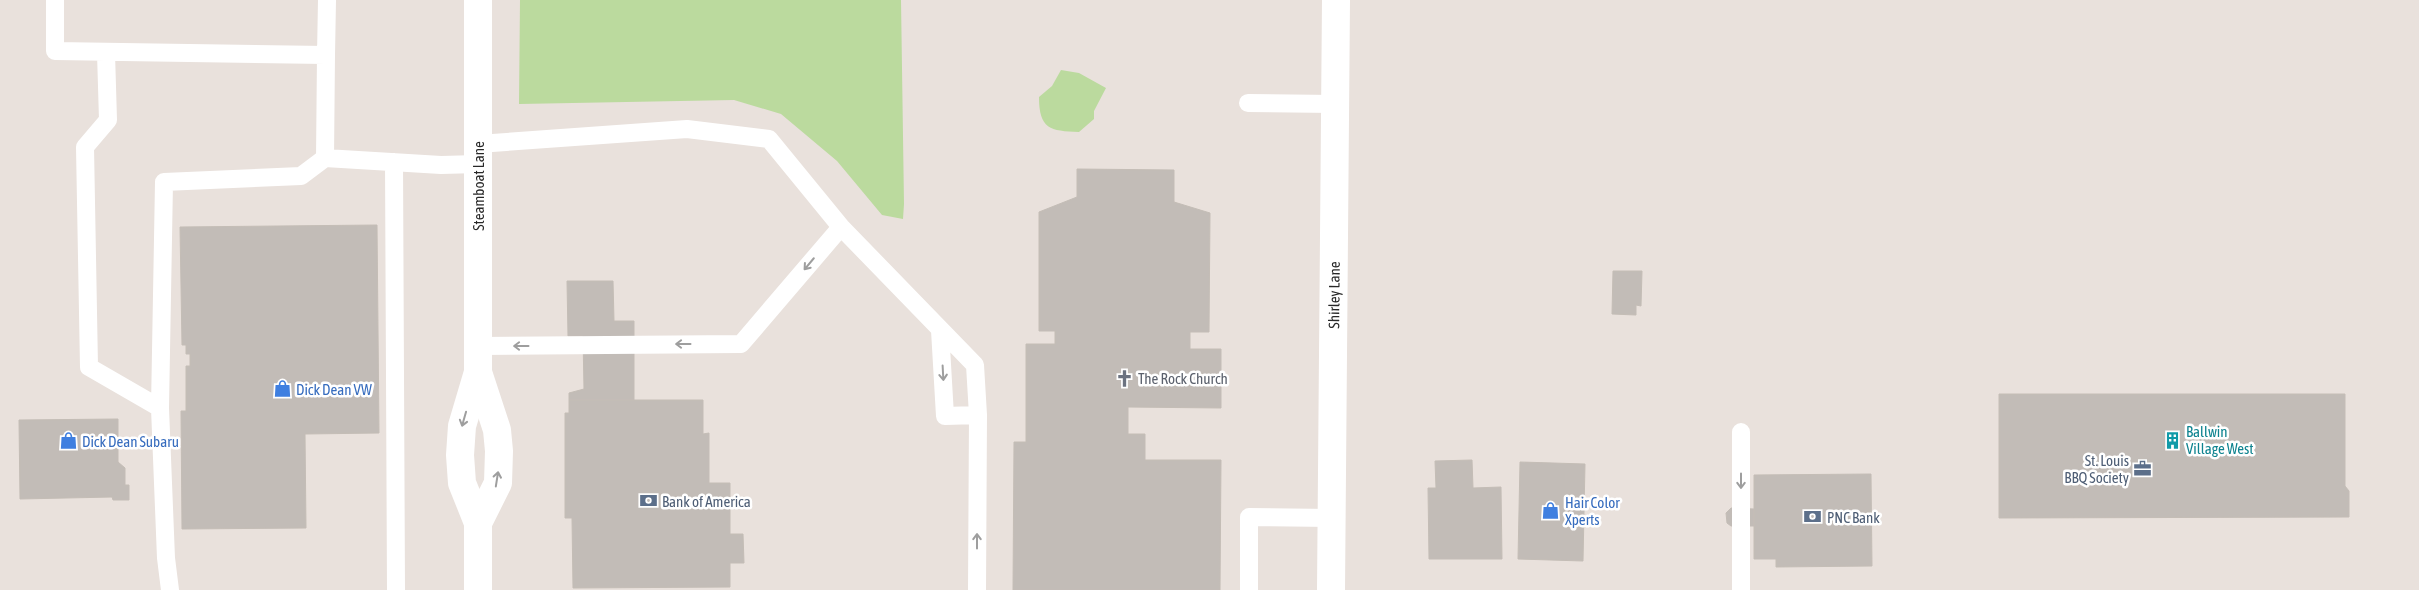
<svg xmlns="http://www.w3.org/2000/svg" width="2419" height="590" viewBox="0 0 2419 590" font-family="'Asap Condensed',sans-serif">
  <rect width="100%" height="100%" fill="#e9e1dc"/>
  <path fill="#bbda9e" d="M 520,0 L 901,0 L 904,204 L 903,219 L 882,215 L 837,161 L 781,114 L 734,100 L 519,104 Z
    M 1061,70 L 1079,73 L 1106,88 L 1094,111 L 1094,119 L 1079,132 C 1050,131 1039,129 1039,97 L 1052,86 Z"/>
  <path fill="#c2bcb7" stroke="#c4bdb6" d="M 1077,169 L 1174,170 L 1174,202 L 1210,213 L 1209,332 L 1190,332 L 1190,349 L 1221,349 L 1221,408 L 1128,407 L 1128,434 L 1145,434 L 1145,460 L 1221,460 L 1220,590 L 1013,590 L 1014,442 L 1026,442 L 1026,344 L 1055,344 L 1055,331 L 1039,331 L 1039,212 L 1077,197 Z
    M 377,225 L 379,433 L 305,434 L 306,528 L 182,529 L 181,411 L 186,411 L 186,366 L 190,366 L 190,354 L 186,354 L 186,345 L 182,345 L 180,227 Z
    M 1613,271 L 1642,271 L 1641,306 L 1636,305 L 1636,315 L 1612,314 Z
    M 567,281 L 613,281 L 614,321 L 634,321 L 634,400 L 569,400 L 569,393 L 584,389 L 583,336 L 568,336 Z
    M 1999,394 L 2345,394 L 2345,486 L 2349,491 L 2349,517 L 1999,518 Z
    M 569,400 L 703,400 L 703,434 L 709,433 L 709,483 L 730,483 L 730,534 L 743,534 L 744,563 L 730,563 L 730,587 L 573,588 L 572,518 L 565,518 L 565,413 L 569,413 Z
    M 118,419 L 118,462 L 125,468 L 125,485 L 129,485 L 129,500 L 113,500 L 112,497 L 20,499 L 19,420 Z
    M 1472,460 L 1473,488 L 1501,487 L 1502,559 L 1429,559 L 1428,488 L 1436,488 L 1435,461 Z
    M 1520,462 L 1585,464 L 1583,561 L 1518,559 Z
    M 1871,474 L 1872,566 L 1776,567 L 1776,559 L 1754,559 L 1754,475 Z
    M 1731,508 L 1754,509 L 1754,526 L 1731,526 L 1727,523 L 1726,513 Z"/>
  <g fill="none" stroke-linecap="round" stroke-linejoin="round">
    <path stroke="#fff" stroke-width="18" d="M 55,0 L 55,51 L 326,55 L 327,0
      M 106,53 L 108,120 L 85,147 L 89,367 L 160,408 L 166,558 L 170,590
      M 326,55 L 325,158 L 441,165 L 478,164
      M 1248,103 L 1335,104
      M 478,144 L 687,129 L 769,139 L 841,227 L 975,365 L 978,415
      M 394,162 L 396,590
      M 940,330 L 945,416 L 978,415 L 977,590
      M 479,346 L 741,344 L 841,227
      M 160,408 L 164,182 L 301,176 L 325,158
      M 1741,432 L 1741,590
      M 1249,590 L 1249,517 L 1332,518"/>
    <g stroke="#fff" stroke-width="28">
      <path d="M 478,0 L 478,372 L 462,426 L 460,455 L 462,483 L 478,523 L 478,590"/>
      <path d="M 478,523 L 498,483 L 499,451 L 497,430 L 478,372"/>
      <path id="s1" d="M 1331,590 L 1336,0"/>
    </g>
  </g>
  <defs><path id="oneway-shaft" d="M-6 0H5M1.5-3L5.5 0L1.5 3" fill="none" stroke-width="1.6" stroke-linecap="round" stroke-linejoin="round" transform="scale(1.25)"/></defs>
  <g stroke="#9e9e9e">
    <use href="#oneway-shaft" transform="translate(809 264) rotate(130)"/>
    <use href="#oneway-shaft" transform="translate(683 344) rotate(180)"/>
    <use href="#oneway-shaft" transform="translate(521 346) rotate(180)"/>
    <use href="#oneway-shaft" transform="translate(943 373) rotate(87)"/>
    <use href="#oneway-shaft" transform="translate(464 419) rotate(106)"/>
    <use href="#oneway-shaft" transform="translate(497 479) rotate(-81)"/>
    <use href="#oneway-shaft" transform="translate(1741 481) rotate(90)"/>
    <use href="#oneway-shaft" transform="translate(977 541) rotate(-90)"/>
  </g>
  <defs>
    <symbol id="church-bare" viewBox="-9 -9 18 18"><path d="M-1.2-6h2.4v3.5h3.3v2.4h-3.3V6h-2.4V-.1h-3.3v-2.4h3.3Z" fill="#6b7280" stroke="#fff" stroke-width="2.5" paint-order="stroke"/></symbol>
    <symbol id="shop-bare" viewBox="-9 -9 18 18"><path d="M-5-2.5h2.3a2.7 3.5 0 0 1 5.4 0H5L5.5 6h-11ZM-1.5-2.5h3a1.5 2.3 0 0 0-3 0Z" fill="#3f7fe0" stroke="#fff" stroke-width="2.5" paint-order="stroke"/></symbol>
    <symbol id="building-bare" viewBox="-9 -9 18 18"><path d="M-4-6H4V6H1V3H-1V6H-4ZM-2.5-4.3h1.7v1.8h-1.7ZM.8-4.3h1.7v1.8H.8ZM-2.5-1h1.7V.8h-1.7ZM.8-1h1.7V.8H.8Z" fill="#0f9aa8" stroke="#fff" stroke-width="2.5" paint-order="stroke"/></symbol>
    <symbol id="office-bare" viewBox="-9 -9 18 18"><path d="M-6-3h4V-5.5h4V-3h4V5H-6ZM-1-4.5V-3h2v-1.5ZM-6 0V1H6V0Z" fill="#5c6f8a" stroke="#fff" stroke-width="2.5" paint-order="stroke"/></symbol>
    <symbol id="bank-bare" viewBox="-9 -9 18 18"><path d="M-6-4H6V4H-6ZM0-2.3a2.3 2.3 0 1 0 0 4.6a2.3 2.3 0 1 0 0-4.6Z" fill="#5c6f8a" stroke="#fff" stroke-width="2.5" paint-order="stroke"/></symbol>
  </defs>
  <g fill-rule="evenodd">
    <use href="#church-bare" x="1112" y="366" width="25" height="25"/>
    <use href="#shop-bare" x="270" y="376" width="25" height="25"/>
    <use href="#building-bare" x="2160" y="428" width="25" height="25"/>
    <use href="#shop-bare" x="56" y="428" width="25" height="25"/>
    <use href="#office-bare" x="2130" y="456" width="25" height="25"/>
    <use href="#bank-bare" x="636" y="488" width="25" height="25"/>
    <use href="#shop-bare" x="1538" y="498" width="25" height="25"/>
    <use href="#bank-bare" x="1800" y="504" width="25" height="25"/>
  </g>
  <g text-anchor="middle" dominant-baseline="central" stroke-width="5" stroke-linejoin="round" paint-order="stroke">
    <g font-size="15" fill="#282828" stroke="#fff">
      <text transform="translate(478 186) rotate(-90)">Steamboat Lane</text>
      <text stroke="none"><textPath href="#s1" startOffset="295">Shirley Lane</textPath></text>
    </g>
    <g font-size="15" fill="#5b616d" stroke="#fff" text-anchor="start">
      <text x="1138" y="378">The Rock Church</text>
    </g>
    <g font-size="15" fill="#366cbe" stroke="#fff" text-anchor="start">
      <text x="296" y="389">Dick Dean VW</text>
      <text x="82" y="441">Dick Dean Subaru</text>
      <text x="1565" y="502">Hair Color<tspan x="1565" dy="17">Xperts</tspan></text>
    </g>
    <g font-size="15" fill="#0d838f" stroke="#fff" text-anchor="start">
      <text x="2186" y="431">Ballwin<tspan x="2186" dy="17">Village West</tspan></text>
    </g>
    <g font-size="15" fill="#4e5e75" stroke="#fff" text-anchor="start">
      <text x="2129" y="460" text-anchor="end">St. Louis<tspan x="2129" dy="17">BBQ Society</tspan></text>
      <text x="662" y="501">Bank of America</text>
      <text x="1827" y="517">PNC Bank</text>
    </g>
  </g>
</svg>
